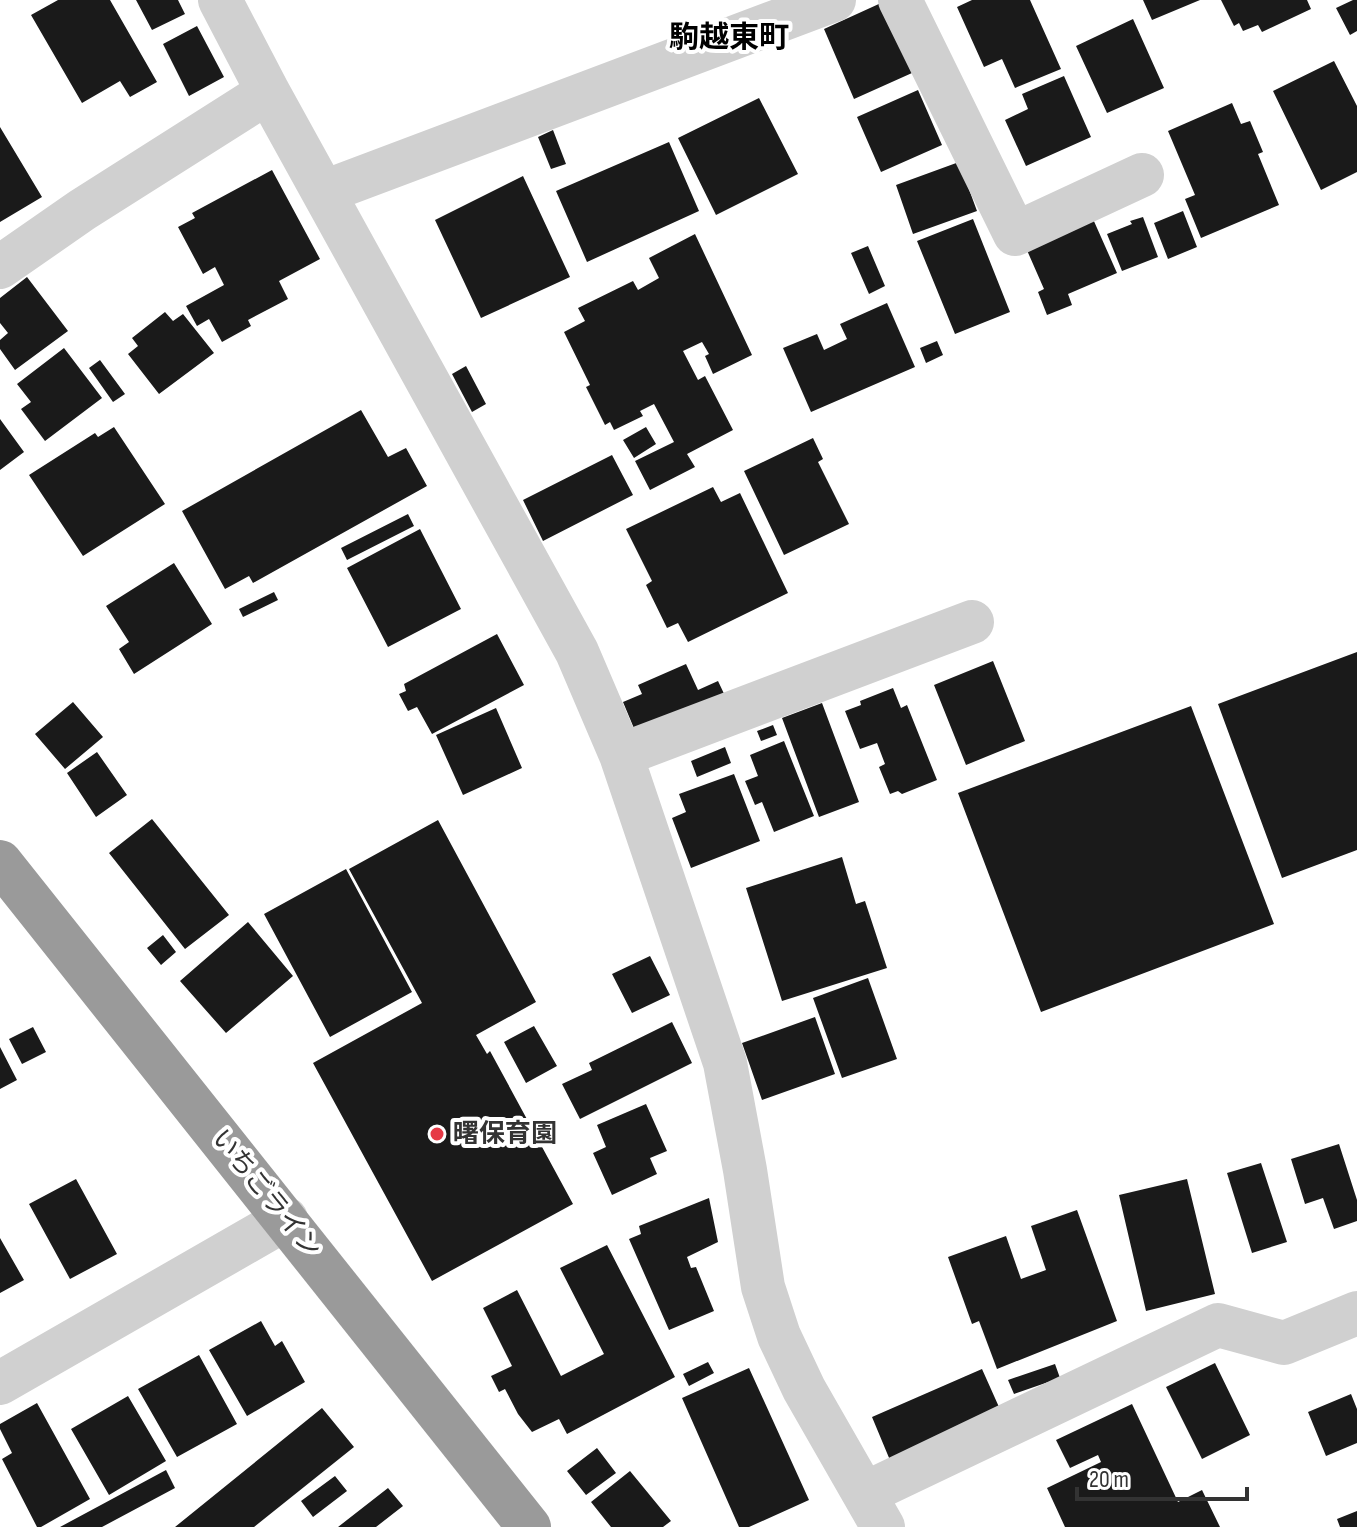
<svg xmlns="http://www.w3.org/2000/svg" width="1357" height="1527" viewBox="0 0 1357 1527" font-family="'Sofia Sans Condensed','Noto Sans JP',sans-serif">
  <rect width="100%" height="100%" fill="#fff"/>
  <path fill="#1a1a1a" d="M 58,0 L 110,0 L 157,82 L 130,97 L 120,81 L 82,103 L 31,15 Z
    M 136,0 L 178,0 L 185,14 L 152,30 Z
    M 972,0 L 1030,0 L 1061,69 L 1015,88 L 1002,59 L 984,67 L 957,7 Z
    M 1143,0 L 1200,0 L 1152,20 Z
    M 1221,0 L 1307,0 L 1311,9 L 1262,32 L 1258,25 L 1243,31 L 1239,23 L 1234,26 Z
    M 1353,0 L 1357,0 L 1357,31 L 1350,35 L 1336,8 Z
    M 881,3 L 912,73 L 854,99 L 824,29 Z
    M 1133,19 L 1164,88 L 1107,113 L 1076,46 Z
    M 197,26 L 224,77 L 189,96 L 163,44 Z
    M 1334,61 L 1357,106 L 1357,172 L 1321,190 L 1273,91 Z
    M 1064,76 L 1091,137 L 1026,166 L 1005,120 L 1028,109 L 1022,94 Z
    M 918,90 L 942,145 L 881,172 L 857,117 Z
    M 759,98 L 798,174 L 716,215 L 678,138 Z
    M 1232,103 L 1241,124 L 1250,121 L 1263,152 L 1258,154 L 1279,205 L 1201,238 L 1185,199 L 1195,195 L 1168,131 Z
    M 0,127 L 42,197 L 0,222 Z
    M 553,130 L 566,164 L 551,169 L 538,137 Z
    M 669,142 L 699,211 L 587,262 L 556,191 Z
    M 959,162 L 977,211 L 913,234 L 896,185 Z
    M 272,170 L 320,259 L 279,281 L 288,299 L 248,320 L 251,326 L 222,342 L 209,319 L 197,326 L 186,306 L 224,285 L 215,267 L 203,274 L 178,227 L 195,218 L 192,213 Z
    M 523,176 L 570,277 L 481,318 L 435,220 Z
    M 1183,211 L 1197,247 L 1168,259 L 1154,223 Z
    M 1143,217 L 1158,257 L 1122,271 L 1107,234 L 1132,224 L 1130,221 Z
    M 973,219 L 1010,312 L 955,334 L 917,241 Z
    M 1093,219 L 1117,273 L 1068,294 L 1072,305 L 1047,315 L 1038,292 L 1044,289 L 1026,248 Z
    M 695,234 L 752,355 L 713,374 L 705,356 L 709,354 L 702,342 L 683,351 L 698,380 L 705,376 L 733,430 L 687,454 L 695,467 L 650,490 L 635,461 L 674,442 L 654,404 L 640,411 L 643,416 L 614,430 L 610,422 L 605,425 L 586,387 L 590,385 L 564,332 L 585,321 L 578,308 L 633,281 L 638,290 L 659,278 L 649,258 Z
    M 868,246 L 885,286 L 869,294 L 851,253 Z
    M 27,277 L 68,331 L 15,370 L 0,349 L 0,340 L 8,333 L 0,323 L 0,298 Z
    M 887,303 L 915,367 L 811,412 L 783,348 L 817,334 L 824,350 L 847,339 L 840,324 Z
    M 165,312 L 173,321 L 183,314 L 214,353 L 159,394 L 128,354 L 138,346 L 132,338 Z
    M 937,341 L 943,355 L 926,363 L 920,348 Z
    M 64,348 L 102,398 L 45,441 L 21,409 L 31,402 L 17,384 Z
    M 100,360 L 125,394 L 113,402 L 89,368 Z
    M 466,366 L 486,404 L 472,412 L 452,374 Z
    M 361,410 L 388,457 L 406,448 L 427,486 L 253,583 L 249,576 L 225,589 L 182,511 Z
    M 0,419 L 24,452 L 0,470 Z
    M 114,427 L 165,504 L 83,556 L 29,475 L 95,433 L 98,437 Z
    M 646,427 L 656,444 L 634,458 L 623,440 Z
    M 813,438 L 823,459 L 818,462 L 849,524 L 784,555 L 744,471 Z
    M 612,455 L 633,495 L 543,541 L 523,500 Z
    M 713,487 L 721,502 L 740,493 L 788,593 L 688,642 L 678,623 L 667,628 L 646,585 L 652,581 L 626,529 Z
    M 408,514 L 414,526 L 347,560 L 341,548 Z
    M 420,529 L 461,609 L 388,647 L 347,568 Z
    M 174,563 L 212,624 L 134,674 L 119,649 L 129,642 L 106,606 Z
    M 274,592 L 278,600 L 243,617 L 239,609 Z
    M 497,634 L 524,685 L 432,734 L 417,707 L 408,711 L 399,694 L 406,691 L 404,684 Z
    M 1357,652 L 1357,850 L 1282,878 L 1218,704 Z
    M 993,661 L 1025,741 L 966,765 L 934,685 Z
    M 686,664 L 698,690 L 718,681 L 727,700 L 638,738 L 623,702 L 642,694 L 638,685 Z
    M 893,688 L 901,708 L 907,705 L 937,780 L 902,794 L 898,791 L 890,794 L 879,767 L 885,764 L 877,743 L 860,749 L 845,711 L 861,705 L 860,701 Z
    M 73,702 L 103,737 L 65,769 L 35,734 Z
    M 822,703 L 859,802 L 819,817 L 782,718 Z
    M 1191,706 L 1274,924 L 1041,1012 L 958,793 Z
    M 496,708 L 522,768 L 463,795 L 436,735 Z
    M 773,725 L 777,735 L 761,741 L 757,731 Z
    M 784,741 L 814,816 L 774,832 L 762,802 L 755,805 L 745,781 L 758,776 L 750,755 Z
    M 725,747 L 731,763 L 697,777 L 691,761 Z
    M 97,752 L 127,795 L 96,817 L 67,773 Z
    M 734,774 L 760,841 L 691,868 L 672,818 L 686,812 L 679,794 Z
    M 152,819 L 229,915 L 185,949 L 109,853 Z
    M 438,820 L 536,1002 L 476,1035 L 487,1054 L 490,1051 L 573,1204 L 432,1281 L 313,1063 L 422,1003 L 349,869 Z
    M 842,857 L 856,904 L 865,901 L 887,968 L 782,1001 L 746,888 Z
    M 346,869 L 412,992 L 330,1037 L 264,914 Z
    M 248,922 L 293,976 L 226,1033 L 180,981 Z
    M 163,935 L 176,952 L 161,965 L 147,948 Z
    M 650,956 L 670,995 L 632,1013 L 612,974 Z
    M 868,978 L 897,1059 L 842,1078 L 813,998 Z
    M 815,1017 L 835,1074 L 762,1100 L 742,1043 Z
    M 672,1022 L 692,1063 L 580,1119 L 562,1084 L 592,1070 L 589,1063 Z
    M 534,1026 L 557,1066 L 526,1083 L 504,1042 Z
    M 33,1027 L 46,1052 L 22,1064 L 9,1039 Z
    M 0,1047 L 17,1080 L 0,1089 Z
    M 646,1104 L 667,1151 L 650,1158 L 657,1174 L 612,1195 L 593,1153 L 606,1147 L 597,1125 Z
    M 1339,1144 L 1357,1200 L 1357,1221 L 1334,1229 L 1323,1198 L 1305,1204 L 1291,1159 Z
    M 1261,1163 L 1287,1242 L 1252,1253 L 1227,1173 Z
    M 76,1179 L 117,1254 L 70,1279 L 29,1204 Z
    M 1187,1179 L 1215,1294 L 1146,1311 L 1119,1195 Z
    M 709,1198 L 718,1242 L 687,1257 L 691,1268 L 696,1267 L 714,1311 L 669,1330 L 629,1239 L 641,1234 L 639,1226 Z
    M 1077,1210 L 1117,1321 L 997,1369 L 979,1321 L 972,1324 L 948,1257 L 1006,1236 L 1021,1279 L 1046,1270 L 1031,1226 Z
    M 0,1238 L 24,1280 L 0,1293 Z
    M 607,1245 L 675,1377 L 567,1434 L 559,1419 L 532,1432 L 518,1414 L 505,1389 L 499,1392 L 491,1376 L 512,1366 L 483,1308 L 517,1290 L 561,1376 L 604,1354 L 560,1268 Z
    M 261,1321 L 275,1346 L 282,1341 L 305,1382 L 247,1416 L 209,1350 Z
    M 199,1355 L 237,1424 L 177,1457 L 138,1389 Z
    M 708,1362 L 714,1373 L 689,1386 L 683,1374 Z
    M 1215,1363 L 1250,1435 L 1202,1459 L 1166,1387 Z
    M 1055,1364 L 1060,1378 L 1014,1394 L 1008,1380 Z
    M 749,1368 L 809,1500 L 749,1527 L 739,1527 L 682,1398 Z
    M 982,1369 L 1003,1416 L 892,1465 L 872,1417 Z
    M 1351,1394 L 1357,1409 L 1357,1443 L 1326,1456 L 1308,1412 Z
    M 128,1396 L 166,1461 L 109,1495 L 71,1429 Z
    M 37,1403 L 90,1499 L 41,1527 L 37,1527 L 2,1459 L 12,1453 L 0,1429 L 0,1424 Z
    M 1132,1404 L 1178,1502 L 1202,1490 L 1220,1527 L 1065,1527 L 1047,1488 L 1101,1462 L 1098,1455 L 1070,1468 L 1056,1440 Z
    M 322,1408 L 354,1447 L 254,1527 L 175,1527 Z
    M 597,1448 L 616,1473 L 586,1495 L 567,1471 Z
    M 166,1470 L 175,1488 L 102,1527 L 60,1527 Z
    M 630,1471 L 671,1521 L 663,1527 L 611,1527 L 591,1502 Z
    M 335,1476 L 347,1491 L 313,1517 L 301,1501 Z
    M 388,1488 L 403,1506 L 376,1527 L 338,1527 Z
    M 1357,1511 L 1357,1527 L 1340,1527 L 1337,1519 Z"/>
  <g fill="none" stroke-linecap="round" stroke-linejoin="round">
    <path stroke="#d0d0d0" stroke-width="44" d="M 220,0 L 268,92 L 577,652 L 621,755 L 725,1063 L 745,1170 L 763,1287 L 779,1336 L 804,1389 L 883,1527
      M 900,0 L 1015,234 L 1142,175
      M 324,192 L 834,0
      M 0,267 L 82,210 L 268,92
      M 621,755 L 972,622
      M 0,1383 L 286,1219
      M 866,1493 L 1218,1325 L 1284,1343 L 1357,1313"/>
    <path stroke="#9a9a9a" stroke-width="44" d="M 0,862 L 529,1527"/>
  </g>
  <circle fill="#e63946" stroke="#fff" stroke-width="3" cx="437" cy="1134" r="8"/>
  <g text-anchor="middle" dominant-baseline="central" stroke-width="8" stroke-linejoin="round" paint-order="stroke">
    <g font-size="26" font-weight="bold" fill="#333" stroke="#fff" text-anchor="start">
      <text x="453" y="1134">曙保育園</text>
    </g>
    <g font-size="26" fill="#333" stroke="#fff">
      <text transform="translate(266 1194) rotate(51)">いちごライン</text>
    </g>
    <g font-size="30" font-weight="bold" fill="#000" stroke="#fff">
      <text x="729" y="38">駒越東町</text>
    </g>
  </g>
  <path d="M1077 1487v12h170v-12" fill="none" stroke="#333333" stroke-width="4"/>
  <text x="1089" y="1487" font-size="24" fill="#333333" stroke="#ffffff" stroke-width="6" paint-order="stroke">20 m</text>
</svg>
